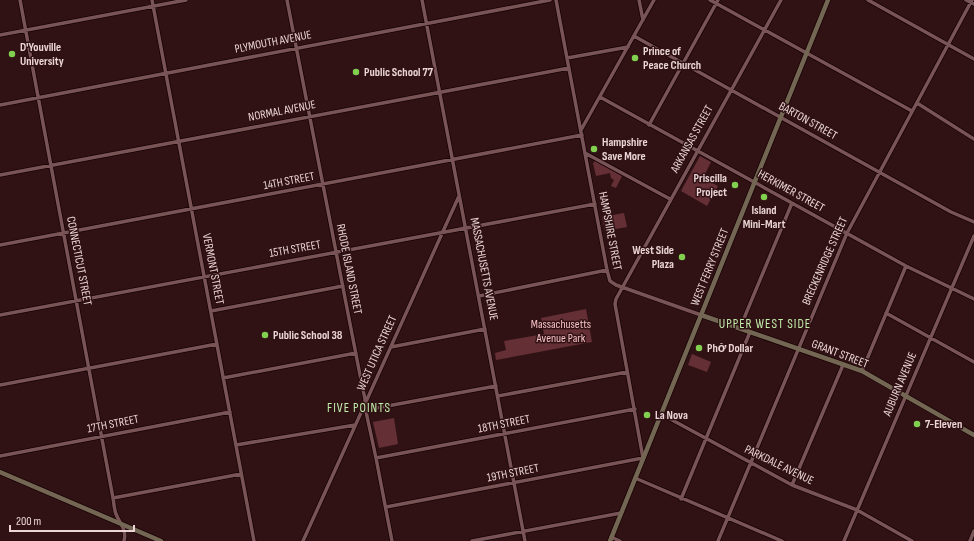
<svg xmlns="http://www.w3.org/2000/svg" width="974" height="541" viewBox="0 0 974 541" font-family="'Sofia Sans Condensed',sans-serif">
  <rect width="100%" height="100%" fill="#301215"/>
  <path fill="#642f35" d="M 700,156 L 711,162 L 703,178 L 718,186 L 707,206 L 681,191 Z
    M 595,161 L 622,176 L 616,188 L 611,186 L 614,180 L 611,178 L 610,173 L 596,176 L 593,163 Z
    M 624,213 L 627,227 L 605,231 L 602,217 Z
    M 586,309 L 592,342 L 496,360 L 495,353 L 506,350 L 504,341 L 544,334 L 541,318 Z
    M 692,354 L 711,362 L 707,372 L 688,365 Z
    M 394,418 L 398,444 L 379,448 L 373,422 Z"/>
  <g fill="none" stroke-linecap="round" stroke-linejoin="round">
    <defs>
      <path id="street" d="M 20,0 L 113,498 C 114,503 114,509 116,514 C 120,524 127,530 124,541
        M 152,0 L 254,541
        M 287,0 L 360,375 L 365,399 L 365,407 L 376,458 L 392,541
        M 422,0 L 525,541
        M 556,0 L 607,270 L 610,281 L 616,285 L 701,315
        M 639,0 L 643,20
        M 710,0 L 912,111
        M 868,0 L 974,59
        M 966,0 L 974,4
        M 0,35 L 186,0
        M 634,36 L 951,212 L 974,222
        M 567,58 L 628,47
        M 600,97 L 906,266 L 974,299
        M 917,103 L 974,139
        M 0,105 L 550,0
        M 649,125 L 718,0
        M 581,130 L 654,0
        M 585,153 L 670,199
        M 0,175 L 569,68
        M 0,245 L 582,135
        M 479,296 L 607,270
        M 211,311 L 343,286
        M 886,313 L 974,362
        M 0,315 L 595,204
        M 740,328 L 792,203
        M 391,347 L 485,329
        M 862,371 L 906,266
        M 223,378 L 356,353
        M 0,385 L 217,344
        M 498,396 L 627,372
        M 365,407 L 371,409 L 496,386
        M 661,414 L 792,485 L 857,510 L 912,541
        M 236,445 L 355,425
        M 0,456 L 230,412
        M 376,458 L 635,409
        M 635,478 L 782,541
        M 792,485 L 843,365
        M 113,498 L 241,474
        M 681,499 L 750,332
        M 386,507 L 643,458 L 615,304 L 616,299 L 781,0
        M 611,537 L 620,541
        M 303,541 L 459,196
        M 472,541 L 621,513
        M 718,541 L 847,233 L 972,0
        M 844,541 L 974,236
        M 970,541 L 974,531"/>
      <path id="secondary" d="M 701,315 L 862,371 L 974,435
        M 0,472 L 161,541
        M 610,541 L 828,0"/>
    </defs>
    <use href="#street" stroke="#160003" stroke-width="5"/>
    <use href="#secondary" stroke="#160003" stroke-width="6"/>
    <use href="#street" stroke="#795457" stroke-width="3.5"/>
    <use href="#secondary" stroke="#736753" stroke-width="4.5"/>
  </g>
  <g fill="#82d04f" stroke="#301215" stroke-width="1.5">
    <circle cx="12" cy="54" r="4"/>
    <circle cx="635" cy="58" r="4"/>
    <circle cx="356" cy="72" r="4"/>
    <circle cx="594" cy="149" r="4"/>
    <circle cx="735" cy="185" r="4"/>
    <circle cx="764" cy="197" r="4"/>
    <circle cx="682" cy="257" r="4"/>
    <circle cx="265" cy="335" r="4"/>
    <circle cx="699" cy="348" r="4"/>
    <circle cx="647" cy="415" r="4"/>
    <circle cx="917" cy="424" r="4"/>
  </g>
  <g text-anchor="middle" dominant-baseline="central" stroke-width="3" stroke-linejoin="round" paint-order="stroke">
    <g font-size="12" fill="#ebd5d6" stroke="#301215">
      <text transform="translate(273 42) rotate(-11)">PLYMOUTH AVENUE</text>
      <text transform="translate(282 111) rotate(-11)">NORMAL AVENUE</text>
      <text transform="translate(808 121) rotate(29)">BARTON STREET</text>
      <text transform="translate(692 139) rotate(-61)">ARKANSAS STREET</text>
      <text transform="translate(289 181) rotate(-11)">14TH STREET</text>
      <text transform="translate(791 191) rotate(29)">HERKIMER STREET</text>
      <text transform="translate(610 231) rotate(79)">HAMPSHIRE STREET</text>
      <text transform="translate(295 249) rotate(-10)">15TH STREET</text>
      <text transform="translate(79 261) rotate(79)">CONNECTICUT STREET</text>
      <text transform="translate(825 261) rotate(-66)">BRECKENRIDGE STREET</text>
      <text transform="translate(710 267) rotate(-68)">WEST FERRY STREET</text>
      <text transform="translate(213 269) rotate(79)">VERMONT STREET</text>
      <text transform="translate(349 269) rotate(79)">RHODE ISLAND STREET</text>
      <text transform="translate(484 269) rotate(79)">MASSACHUSETTS AVENUE</text>
      <text transform="translate(377 353) rotate(-66)">WEST UTICA STREET</text>
      <text transform="translate(840 354) rotate(21)">GRANT STREET</text>
      <text transform="translate(900 384) rotate(-67)">AUBURN AVENUE</text>
      <text transform="translate(113 424) rotate(-11)">17TH STREET</text>
      <text transform="translate(504 424) rotate(-11)">18TH STREET</text>
      <text transform="translate(779 465) rotate(26)">PARKDALE AVENUE</text>
      <text transform="translate(513 473) rotate(-11)">19TH STREET</text>
    </g>
    <g font-size="12" font-weight="bold" fill="#ebd5d6" stroke="#301215" text-anchor="start">
      <text x="20" y="47">D'Youville<tspan x="20" dy="14">University</tspan></text>
      <text x="643" y="51">Prince of<tspan x="643" dy="14">Peace Church</tspan></text>
      <text x="364" y="72">Public School 77</text>
      <text x="602" y="142">Hampshire<tspan x="602" dy="14">Save More</tspan></text>
      <text x="727" y="178" text-anchor="end">Priscilla<tspan x="727" dy="14">Project</tspan></text>
      <text x="764" y="210" text-anchor="middle">Island<tspan x="764" dy="14">Mini-Mart</tspan></text>
      <text x="674" y="250" text-anchor="end">West Side<tspan x="674" dy="14">Plaza</tspan></text>
      <text x="273" y="335">Public School 38</text>
      <text x="707" y="348">Phở Dollar</text>
      <text x="655" y="415">La Nova</text>
      <text x="925" y="424">7-Eleven</text>
    </g>
    <g font-size="12" fill="#f7c1c5" stroke="#301215">
      <text x="561" y="324">Massachusetts<tspan x="561" dy="14">Avenue Park</tspan></text>
    </g>
    <g font-size="13" letter-spacing="1" fill="#c2eeab" stroke="#301215">
      <text x="765" y="324">UPPER WEST SIDE</text>
      <text x="359" y="408">FIVE POINTS</text>
    </g>
  </g>
  <path d="M10 525v6h124v-6" fill="none" stroke="#ebd5d6" stroke-width="2"/>
  <text x="16" y="525" font-size="12" fill="#ebd5d6" stroke="#301215" stroke-width="3" paint-order="stroke">200 m</text>
</svg>
